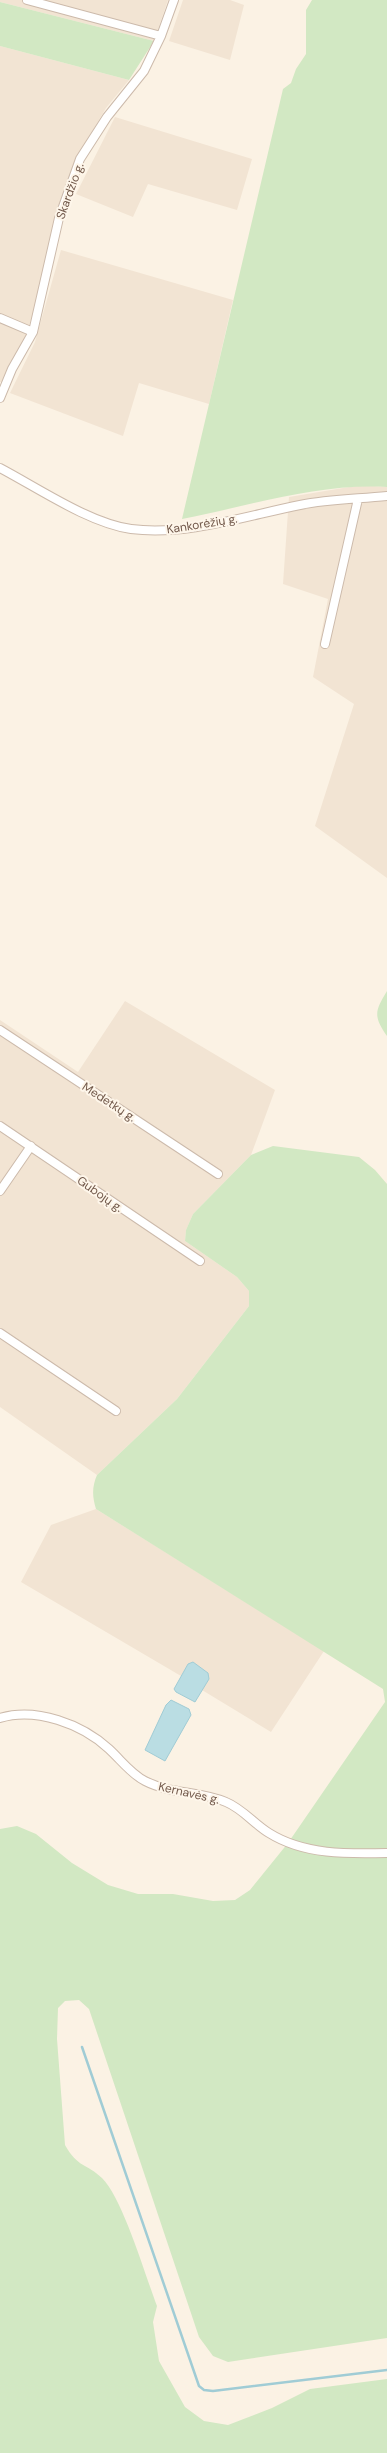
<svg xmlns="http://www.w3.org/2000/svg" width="387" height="2453" viewBox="0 0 387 2453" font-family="'DM Sans',sans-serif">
  <rect width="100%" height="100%" fill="#fbf2e4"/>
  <path fill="#f2e4d3" d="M 0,0 L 168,0 L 154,41 L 0,2 Z
    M 183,0 L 230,0 L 244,5 L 230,60 L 169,41 Z
    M 0,46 L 129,80 L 106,108 L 76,159 L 57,209 L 33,314 L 25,337 L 2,382 L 0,382 Z
    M 115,117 L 252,159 L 237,210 L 148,184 L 133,217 L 76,194 Z
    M 61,250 L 233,300 L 209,404 L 139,383 L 123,436 L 10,393 L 35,342 Z
    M 361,485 L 387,487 L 387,878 L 315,826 L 354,704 L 313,677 L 328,599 L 283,584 L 289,497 Z
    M 125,1001 L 275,1090 L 251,1155 L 193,1214 L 186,1230 L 185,1241 L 237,1277 L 249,1291 L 249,1306 L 177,1399 L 97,1475 L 0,1407 L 0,1020 L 78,1072 Z
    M 96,1509 L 324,1651 L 271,1732 L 202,1690 L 209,1679 L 188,1664 L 181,1676 L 21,1582 L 51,1525 Z"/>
  <path fill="#d2e8c3" d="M 312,0 L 387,0 L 387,487 C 318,483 249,506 182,519 L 283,89 L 291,83 L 296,69 L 306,54 L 306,10 Z
    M 0,2 L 154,41 L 129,80 L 0,46 Z
    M 387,991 L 387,1036 C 373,1016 375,1011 387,991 Z
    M 273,1146 L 359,1157 L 375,1170 L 387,1184 L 387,2338 L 228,2362 L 213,2356 L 199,2337 L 89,2009 L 79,2000 L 65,2001 L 58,2008 L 57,2039 L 65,2145 C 78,2168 86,2163 102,2178 C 123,2199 145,2275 157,2306 L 153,2322 L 159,2361 L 185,2407 L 204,2421 L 228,2425 L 272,2408 L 310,2389 L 387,2379 L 387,2453 L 0,2453 L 0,1829 L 17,1826 L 36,1834 L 72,1863 L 108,1885 L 138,1894 L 173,1894 L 213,1901 L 235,1900 L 250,1890 L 288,1843 L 385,1702 L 383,1689 L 96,1509 C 92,1496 92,1487 97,1475 L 177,1399 L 249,1306 L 249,1291 L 237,1277 L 185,1241 L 186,1230 L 193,1214 L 251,1155 Z"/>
  <path fill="#badde3" stroke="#a0ccd5" d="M 193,1662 L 208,1673 L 209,1679 L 195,1702 L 176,1692 L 174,1689 L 188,1664 Z
    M 171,1700 L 189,1709 L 191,1715 L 165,1761 L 145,1750 L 166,1705 Z"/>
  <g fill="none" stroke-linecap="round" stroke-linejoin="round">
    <path stroke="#a0ccd5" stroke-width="2.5" d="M 82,2047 L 199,2386 L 204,2390 L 213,2391 L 387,2370"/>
    <defs>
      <path id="minor" d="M 27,0 L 161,36
        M 0,318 L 33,332
        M 0,398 L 12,369 L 33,332 L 59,218 L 80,159 L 107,117 L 144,71 L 161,36 L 174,0
        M 0,468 C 38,488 89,523 131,529 C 187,536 245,516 300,505 C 329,499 358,499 387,496
        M 325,644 L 358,499
        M 0,1030 L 218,1174
        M 0,1126 L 200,1261
        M 0,1191 L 31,1146
        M 0,1333 L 116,1411
        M 0,1718 C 36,1707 82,1724 109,1749 C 121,1760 131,1774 145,1781 C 170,1794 201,1791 226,1802 C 243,1809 254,1824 269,1833 C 304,1855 348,1854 387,1853"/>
    </defs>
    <use href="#minor" stroke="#ccbaab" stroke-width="10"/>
    <use href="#minor" stroke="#fff" stroke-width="8"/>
  </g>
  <g text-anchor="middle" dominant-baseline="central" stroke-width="4" stroke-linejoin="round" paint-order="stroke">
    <g font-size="12" fill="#72594b" stroke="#fef6ea">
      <text transform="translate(70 191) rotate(-70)">Skardžio g.</text>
      <text transform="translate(202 524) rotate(-9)">Kankorėžių g.</text>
      <text transform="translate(109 1102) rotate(33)">Medetkų g.</text>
      <text transform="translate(100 1194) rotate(35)">Gubojų g.</text>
      <text transform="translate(189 1793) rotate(13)">Kernavės g.</text>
    </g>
  </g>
</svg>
